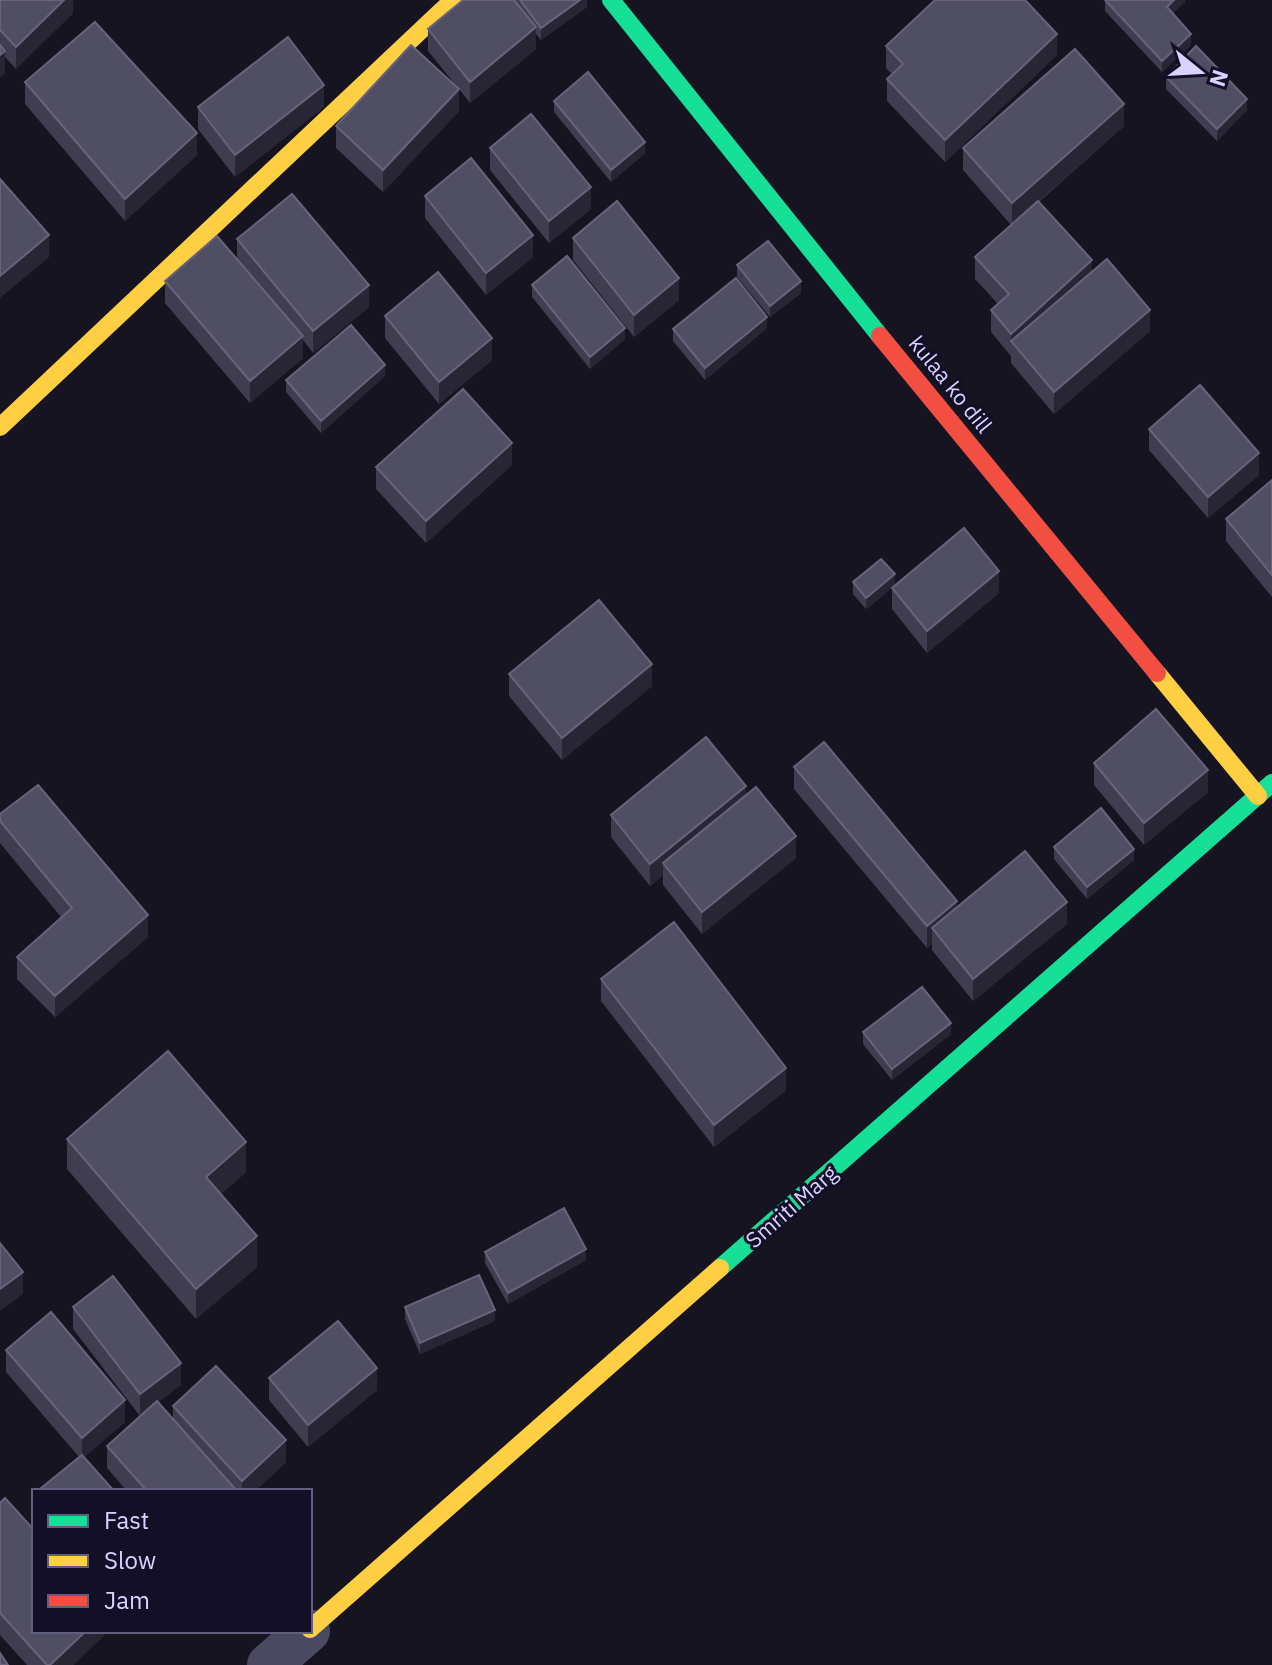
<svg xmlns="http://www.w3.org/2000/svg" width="1272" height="1665" viewBox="0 0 1272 1665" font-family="'IBM Plex Sans',sans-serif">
  <rect width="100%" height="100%" fill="#161421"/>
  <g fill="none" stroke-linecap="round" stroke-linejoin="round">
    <path stroke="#4a4962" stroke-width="44" d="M 269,1665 L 308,1631"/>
    <path stroke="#16e098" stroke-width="18" d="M 611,0 L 880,336
      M 720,1268 L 1272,783"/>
    <path stroke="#ffcf43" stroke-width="18" d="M 0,427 L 453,0
      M 1157,673 L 1258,796
      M 310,1629 L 720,1268"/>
    <path stroke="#f24e42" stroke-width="18" d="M 880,336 L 1157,673"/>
  </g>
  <path fill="#403d50" d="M 0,0 L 73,0 L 73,13 L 16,69 L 5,57 L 5,73 L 0,77 Z
    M 463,0 L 587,0 L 587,7 L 541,40 L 536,34 L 536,49 L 470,103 L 459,89 L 459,111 L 383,192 L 336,148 L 336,126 L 458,88 L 428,51 L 428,29 Z
    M 1105,0 L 1185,0 L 1185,2 L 1172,13 L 1191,45 L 1162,72 L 1105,11 Z
    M 886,46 L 1057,55 L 945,162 L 887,101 L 887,79 L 892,74 L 886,68 Z
    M 1166,77 L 1247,110 L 1217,141 L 1166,89 Z
    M 25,82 L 197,155 L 125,221 L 25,104 Z
    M 554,101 L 645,153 L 611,182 L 554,112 Z
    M 198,107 L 324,107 L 235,177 L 198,129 Z
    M 1124,126 L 1039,202 L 1092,271 L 1150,331 L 1054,414 L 1011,363 L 1011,356 L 991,332 L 991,310 L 998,304 L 975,279 L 975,257 L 1011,225 L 963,170 L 963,148 Z
    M 490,148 L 591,209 L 549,243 L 490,170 Z
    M 425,196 L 533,257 L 486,295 L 425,218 Z
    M 573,238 L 679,300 L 634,337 L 573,260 Z
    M 237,239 L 369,307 L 313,353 L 303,340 L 303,358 L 250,403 L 165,303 L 165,281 L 237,260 Z
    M 737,265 L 801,293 L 770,317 L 737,277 Z
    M 532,285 L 625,339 L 590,369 L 532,297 Z
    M 385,316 L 492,360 L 439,404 L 385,338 Z
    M 767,328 L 705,380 L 673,341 L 673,329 Z
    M 385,376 L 321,433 L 286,392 L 286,380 Z
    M 1149,429 L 1259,475 L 1208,518 L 1149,450 Z
    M 512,465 L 426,543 L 376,489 L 376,467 Z
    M 1272,480 L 1272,597 L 1226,541 L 1226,519 Z
    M 853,582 L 895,585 L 999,593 L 927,653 L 892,609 L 892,588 L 866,609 L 853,594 Z
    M 509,674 L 652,686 L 562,760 L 509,696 Z
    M 1094,763 L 1208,792 L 1144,845 L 1094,785 Z
    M 794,767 L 957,907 L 1067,924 L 973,1001 L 932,950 L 932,944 L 927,948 L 794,789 Z
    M 746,795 L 796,858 L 702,934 L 663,885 L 663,875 L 650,886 L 611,837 L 611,815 Z
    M 0,814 L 148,937 L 55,1017 L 17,979 L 17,957 L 61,917 L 0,843 Z
    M 1054,847 L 1134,860 L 1087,899 L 1054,859 Z
    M 601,979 L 786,1090 L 714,1147 L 601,1001 Z
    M 863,1032 L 951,1034 L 892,1080 L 863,1044 Z
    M 67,1139 L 246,1172 L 221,1194 L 257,1267 L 196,1319 L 67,1169 Z
    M 485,1252 L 586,1260 L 508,1304 L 485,1263 Z
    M 73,1307 L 181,1385 L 158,1402 L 173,1420 L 173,1406 L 286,1462 L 255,1491 L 127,1491 L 107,1468 L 107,1446 L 140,1416 L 73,1329 Z
    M 405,1307 L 495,1321 L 420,1354 L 405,1319 Z
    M 6,1350 L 125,1422 L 84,1457 L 114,1491 L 41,1491 L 41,1488 L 79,1457 L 6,1372 Z
    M 269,1378 L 377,1390 L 308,1447 L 269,1400 Z
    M 0,1503 L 108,1631 L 73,1665 L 27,1665 L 0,1635 Z"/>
  <path fill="#282635" d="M 64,0 L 73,0 L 73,13 L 16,69 L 16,47 Z
    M 580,0 L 587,0 L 587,7 L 541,40 L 541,28 Z
    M 1174,0 L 1185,0 L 1185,2 L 1167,19 L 1167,7 Z
    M 536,27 L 536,49 L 470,103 L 470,82 Z
    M 1057,34 L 1057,55 L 945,162 L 945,140 Z
    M 1191,34 L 1191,45 L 1162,72 L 1162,61 Z
    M 5,51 L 5,73 L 0,77 L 0,55 Z
    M 324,85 L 324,107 L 235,177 L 235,155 Z
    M 459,89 L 459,111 L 383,192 L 383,170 Z
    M 1247,99 L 1247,110 L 1217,141 L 1217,129 Z
    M 1124,104 L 1124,126 L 1012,225 L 1012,203 Z
    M 197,133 L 197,155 L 125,221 L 125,199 Z
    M 645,142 L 645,153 L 611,182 L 611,170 Z
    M 591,187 L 591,209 L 549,243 L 549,221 Z
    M 49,235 L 49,257 L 0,298 L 0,276 Z
    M 533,235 L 533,257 L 486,295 L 486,273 Z
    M 1092,260 L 1092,282 L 1011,341 L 1011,334 Z
    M 679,278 L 679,300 L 634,337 L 634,315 Z
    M 801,281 L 801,293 L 770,317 L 770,306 Z
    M 369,285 L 369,307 L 313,353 L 313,331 Z
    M 1150,310 L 1150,331 L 1054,414 L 1054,392 Z
    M 767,317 L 767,328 L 705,380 L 705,368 Z
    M 625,328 L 625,339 L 590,369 L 590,357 Z
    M 303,336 L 303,358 L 250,403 L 250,381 Z
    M 492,338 L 492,360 L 439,404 L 439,382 Z
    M 385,365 L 385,376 L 321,433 L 321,421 Z
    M 512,443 L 512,465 L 426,543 L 426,521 Z
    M 1259,453 L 1259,475 L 1208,518 L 1208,497 Z
    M 999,571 L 999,593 L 927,653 L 927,631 Z
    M 895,574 L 895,586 L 866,609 L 866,598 Z
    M 652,664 L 652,686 L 562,760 L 562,738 Z
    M 1208,770 L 1208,792 L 1144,845 L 1144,823 Z
    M 746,786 L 746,808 L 663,863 L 663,875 L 650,886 L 650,864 Z
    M 796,836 L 796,858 L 702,934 L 702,912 Z
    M 1134,849 L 1134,860 L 1087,899 L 1087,887 Z
    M 957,901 L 957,923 L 932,928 L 932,944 L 927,948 L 927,926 Z
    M 1067,902 L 1067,924 L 973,1001 L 973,979 Z
    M 148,915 L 148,937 L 55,1017 L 55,996 Z
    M 951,1023 L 951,1034 L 892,1080 L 892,1069 Z
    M 786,1068 L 786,1090 L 714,1147 L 714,1125 Z
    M 246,1142 L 246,1172 L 206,1207 L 206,1177 Z
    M 257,1236 L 257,1267 L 196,1319 L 196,1289 Z
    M 586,1249 L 586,1260 L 508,1304 L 508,1293 Z
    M 23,1272 L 23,1294 L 0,1311 L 0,1289 Z
    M 495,1310 L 495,1321 L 420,1354 L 420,1343 Z
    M 181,1363 L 181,1385 L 140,1416 L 140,1394 Z
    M 377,1368 L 377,1390 L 308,1447 L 308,1425 Z
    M 125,1400 L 125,1422 L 82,1459 L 82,1438 Z
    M 286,1440 L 286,1462 L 255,1491 L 242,1491 L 242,1481 Z
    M 86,1631 L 108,1631 L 108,1632 L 73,1665 L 50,1665 Z"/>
  <path fill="#504e63" stroke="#66637b" stroke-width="2" d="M 0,0 L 64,0 L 16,47 L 0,30 Z
    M 463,0 L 514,0 L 536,27 L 470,82 L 428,29 Z
    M 520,0 L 580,0 L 541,28 Z
    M 935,0 L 1025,0 L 1057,34 L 945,140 L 887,79 L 903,64 L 886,46 Z
    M 1105,0 L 1174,0 L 1167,7 L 1191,34 L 1162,61 Z
    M 95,22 L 197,133 L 125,199 L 25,82 Z
    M 288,37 L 324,85 L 235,155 L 198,107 Z
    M 0,45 L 5,51 L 0,55 Z
    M 411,45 L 459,89 L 383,170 L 336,126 Z
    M 1196,46 L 1247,99 L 1217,129 L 1166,77 Z
    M 1075,49 L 1124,104 L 1012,203 L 963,148 Z
    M 588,72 L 645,142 L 611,170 L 554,101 Z
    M 531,114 L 591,187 L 549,221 L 490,148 Z
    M 471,158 L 533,235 L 486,273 L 425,196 Z
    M 0,179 L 49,235 L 0,276 Z
    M 292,194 L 369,285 L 313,331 L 237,239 Z
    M 617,201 L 679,278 L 634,315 L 573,238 Z
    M 1038,201 L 1092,260 L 1011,334 L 991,310 L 1009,294 L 975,257 Z
    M 217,236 L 303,336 L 250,381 L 165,281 Z
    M 768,241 L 801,281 L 770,306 L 737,265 Z
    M 567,256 L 625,328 L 590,357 L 532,285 Z
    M 1107,259 L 1150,310 L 1054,392 L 1011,341 Z
    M 438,272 L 492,338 L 439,382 L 385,316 Z
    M 736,278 L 767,317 L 705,368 L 673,329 Z
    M 351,325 L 385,365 L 321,421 L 286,380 Z
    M 1200,385 L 1259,453 L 1208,497 L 1149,429 Z
    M 463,389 L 512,443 L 426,521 L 376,467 Z
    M 1272,480 L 1272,575 L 1226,519 Z
    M 964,528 L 999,571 L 927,631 L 892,588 Z
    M 881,559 L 895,574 L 866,598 L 853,582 Z
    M 599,600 L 652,664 L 562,738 L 509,674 Z
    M 1156,709 L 1208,770 L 1144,823 L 1094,763 Z
    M 706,737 L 746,786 L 650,864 L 611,815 Z
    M 824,742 L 957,901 L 927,926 L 794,767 Z
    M 38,785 L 148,915 L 55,996 L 17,957 L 72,908 L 0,821 L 0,814 Z
    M 756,787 L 796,836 L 702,912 L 663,863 Z
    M 1101,808 L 1134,849 L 1087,887 L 1054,847 Z
    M 1025,851 L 1067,902 L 973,979 L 932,928 Z
    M 674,922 L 786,1068 L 714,1125 L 601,979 Z
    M 922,987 L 951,1023 L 892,1069 L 863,1032 Z
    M 168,1051 L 246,1142 L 206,1177 L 257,1236 L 196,1289 L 67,1139 Z
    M 564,1208 L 586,1249 L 508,1293 L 485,1252 Z
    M 0,1243 L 23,1272 L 0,1289 Z
    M 479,1275 L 495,1310 L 420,1343 L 405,1307 Z
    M 113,1276 L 181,1363 L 140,1394 L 73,1307 Z
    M 51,1312 L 125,1400 L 82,1438 L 6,1350 Z
    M 338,1321 L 377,1368 L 308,1425 L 269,1378 Z
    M 216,1366 L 286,1440 L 242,1481 L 173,1406 Z
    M 157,1401 L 237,1491 L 147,1491 L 107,1446 Z
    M 82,1455 L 114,1491 L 44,1491 L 41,1488 Z
    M 5,1498 L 34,1530 L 34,1631 L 86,1631 L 50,1665 L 47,1665 L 0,1613 L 0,1503 Z
    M 0,1653 L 8,1665 L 0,1665 Z"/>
  <g text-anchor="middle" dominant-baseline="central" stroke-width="6" stroke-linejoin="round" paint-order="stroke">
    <g font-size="22" fill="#d9d4ff" stroke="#130f26">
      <text transform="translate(951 384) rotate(51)">kulaa ko dill</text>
      <text transform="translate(791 1206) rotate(-41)">Smriti Marg</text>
    </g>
  </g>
  <rect x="32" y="1489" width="280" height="144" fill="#130f26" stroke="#625e7d" stroke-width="2"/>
  <rect x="48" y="1515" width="40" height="12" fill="#16e098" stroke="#625e7d" stroke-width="2"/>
  <text x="104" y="1529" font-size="24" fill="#d9d4ff">Fast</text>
  <rect x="48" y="1555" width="40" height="12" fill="#ffcf43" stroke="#625e7d" stroke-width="2"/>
  <text x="104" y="1569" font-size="24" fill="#d9d4ff">Slow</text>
  <rect x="48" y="1595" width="40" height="12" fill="#f24e42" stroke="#625e7d" stroke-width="2"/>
  <text x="104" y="1609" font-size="24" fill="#d9d4ff">Jam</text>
  <g transform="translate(1200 72) rotate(108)" stroke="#130f26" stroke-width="6" paint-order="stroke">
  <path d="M0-6L14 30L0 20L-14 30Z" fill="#d9d4ff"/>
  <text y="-12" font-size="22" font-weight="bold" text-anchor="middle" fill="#d9d4ff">N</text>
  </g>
</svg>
